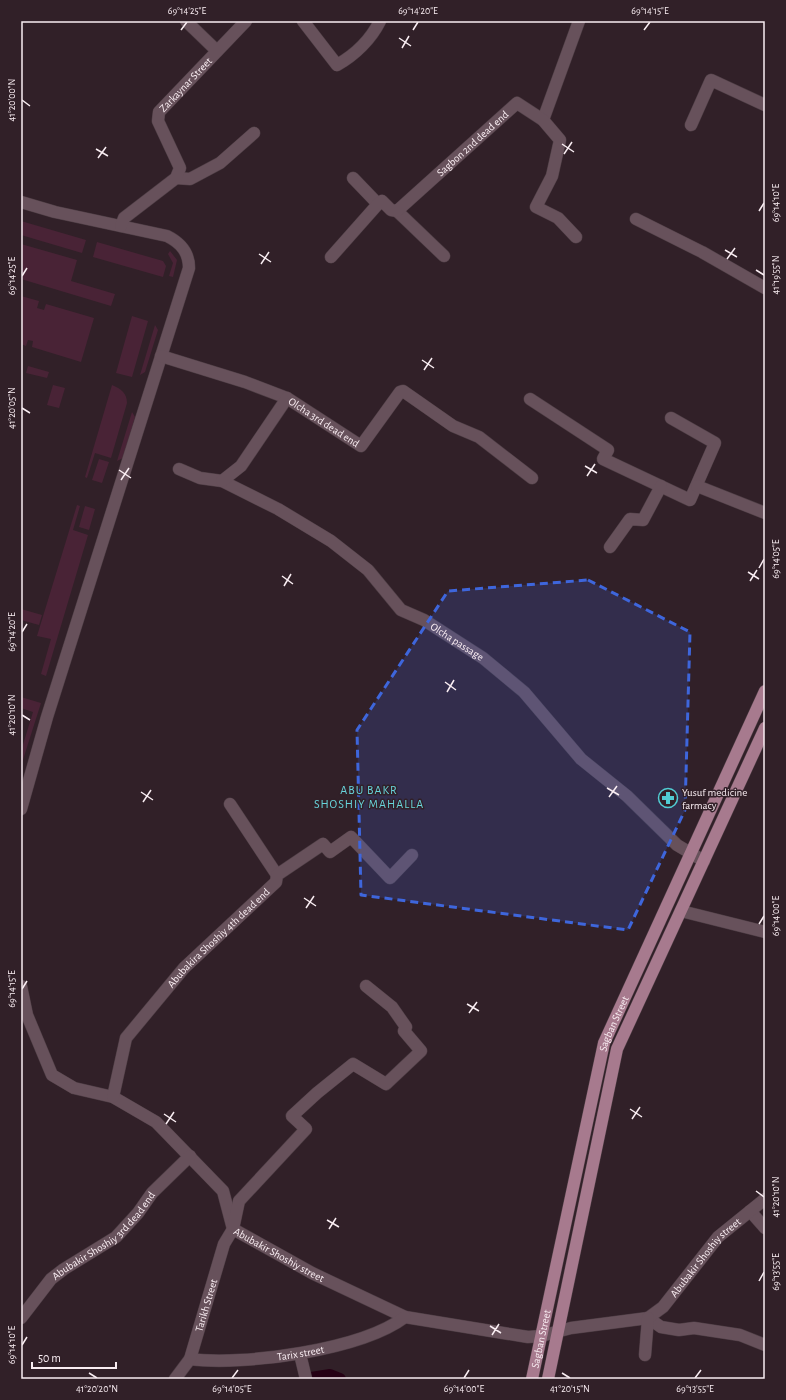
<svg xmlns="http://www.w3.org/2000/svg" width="786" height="1400" viewBox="0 0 786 1400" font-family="'Alegreya Sans',sans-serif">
  <rect width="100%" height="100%" fill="#312028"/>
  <path fill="#492336" d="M 21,221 L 86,240 L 82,253 L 21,235 Z
    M 97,242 L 163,261 L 166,266 L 163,277 L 93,257 Z
    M 21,244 L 77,260 L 71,281 L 115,294 L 111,306 L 21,279 Z
    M 170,251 L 177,260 L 173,277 L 169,276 L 173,263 L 168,254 Z
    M 21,296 L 39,301 L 37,308 L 44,310 L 46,304 L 94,318 L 81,362 L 32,347 L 33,341 L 28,340 L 26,346 L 21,344 Z
    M 132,316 L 148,321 L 132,377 L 116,373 Z
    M 155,325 L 158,330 L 145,372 L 140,375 Z
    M 28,366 L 49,372 L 47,378 L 26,373 Z
    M 53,385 L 65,388 L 59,408 L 47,405 Z
    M 112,385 C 121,389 127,393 127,403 L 111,458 L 95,453 L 87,478 L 85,477 Z
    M 132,412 L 135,417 L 123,458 L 117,461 Z
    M 99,459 L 109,462 L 102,483 L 92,480 Z
    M 77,505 L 80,506 L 73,530 L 88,535 L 46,676 L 41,674 L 51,639 L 37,636 Z
    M 85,506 L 95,509 L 89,530 L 79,527 Z
    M 21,609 L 42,615 L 39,625 L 21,620 Z
    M 21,697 L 41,703 L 21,766 L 21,751 L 33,712 L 21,708 Z"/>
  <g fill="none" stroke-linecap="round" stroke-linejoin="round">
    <path stroke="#250014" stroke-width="12" d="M 305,1379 L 330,1375 L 340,1379"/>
    <defs>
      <g id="street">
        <path d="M 186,21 L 217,51"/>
        <path d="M 303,21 L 337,65 C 355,55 371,39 380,21"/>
        <path d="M 543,120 L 579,21"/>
        <path d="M 691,125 L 711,80 L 765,105"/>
        <path d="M 176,178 L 190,179 L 220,163 L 254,133"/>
        <path d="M 353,178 L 378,204"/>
        <path d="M 21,202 L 55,212 L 167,236 C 181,243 189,252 189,268 L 47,717 L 21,809"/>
        <path d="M 397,211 L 444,256"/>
        <path d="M 636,219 L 702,252 L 765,288"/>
        <path id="s1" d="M 121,226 L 124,218 L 176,178 L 180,168 L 158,121 L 159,112 L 246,21"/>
        <path id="s2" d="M 331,257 L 378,204 L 382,201 L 391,210 L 397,211 L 517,103 L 543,120 L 560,140 L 552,176 L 536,207 L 558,218 L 576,237"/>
        <path id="s3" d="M 161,356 L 245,382 L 287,398 L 361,446 L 400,392 L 403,391 L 453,426 L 479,437 L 532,478"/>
        <path d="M 530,399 L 608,450 L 603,459 L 690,500 L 715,443 L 671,418"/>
        <path id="s4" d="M 179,469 L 200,478 L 222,481 L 278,509 L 331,541 L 368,570 L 401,610 L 424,620 L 483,658 L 524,692 L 581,759 L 627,796 L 677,845 L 704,861"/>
        <path d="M 222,481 L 241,466 L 287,398"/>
        <path d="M 697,486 L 765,513"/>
        <path d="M 610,547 L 630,519 L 643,520 L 661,486"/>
        <path d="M 230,804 L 277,875"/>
        <path d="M 681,911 L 765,932"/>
        <path id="s5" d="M 21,986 L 27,1015 L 52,1075 L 74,1088 L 113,1097 L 156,1122 L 223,1191 L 233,1229 L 312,1273 L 405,1317 L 528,1337 L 541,1336 L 571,1328 L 648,1318 L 661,1327 L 679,1330 L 694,1328 L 740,1335 L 765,1345"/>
        <path id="s6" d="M 113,1097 L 126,1038 L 184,968 L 276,882 L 277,875 L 323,844 L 330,852 L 351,837 L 390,878 L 412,855"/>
        <path d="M 750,1211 L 765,1228"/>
        <path id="s7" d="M 21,1318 L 51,1279 L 64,1269 L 116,1237 L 138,1213 L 152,1193 L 190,1156"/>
        <path id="s8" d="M 648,1318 L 663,1307 L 718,1237 L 765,1199"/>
        <path d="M 300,1354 L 306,1379"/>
        <path d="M 645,1355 L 648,1318"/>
        <path id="s9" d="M 190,1359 C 244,1366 361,1350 405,1317"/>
        <path id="s10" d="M 175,1379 L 190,1359 L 224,1244 L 233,1229 L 239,1201 L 306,1129 L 292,1116 L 317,1093 L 353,1064 L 386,1084 L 421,1051 L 404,1031 L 406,1027 L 392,1007 L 366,986"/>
      </g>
      <g id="primary">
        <path id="s11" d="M 532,1379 L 604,1043 L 765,691"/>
        <path d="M 548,1379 L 617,1049 L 765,728"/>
      </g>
    </defs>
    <use href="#street" stroke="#4d3d44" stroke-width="13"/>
    <use href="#primary" stroke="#4d3d44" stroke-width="13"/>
    <use href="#street" stroke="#67515b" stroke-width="12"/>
    <use href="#primary" stroke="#a77a8e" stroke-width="12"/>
  </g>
  <path fill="#3e66dc" fill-opacity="0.2" stroke="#3e66dc" stroke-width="3" stroke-dasharray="8 5" stroke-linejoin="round" d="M 588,580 L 690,632 L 685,810 L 628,930 L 361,895 L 357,730 L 448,591 Z"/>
  <path fill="none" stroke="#f9edf2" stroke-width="1.5" d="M 181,30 L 187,22M 413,30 L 418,22M 644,30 L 650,22M 399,38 L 411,46M 402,48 L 409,36M 22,100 L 30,106M 562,144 L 574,152M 96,149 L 108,156M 564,154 L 572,142M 98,158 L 106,147M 759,211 L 764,203M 725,250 L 737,257M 259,254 L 271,262M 727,259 L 735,248M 261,264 L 269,252M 756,270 L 764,275M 22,276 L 27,268M 422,360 L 434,368M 424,370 L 432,358M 22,408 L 30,413M 585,466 L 597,473M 119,470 L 131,478M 587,476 L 595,464M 121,480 L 129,468M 759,568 L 764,559M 748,572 L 759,579M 282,576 L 293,584M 750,581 L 757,570M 284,586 L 291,574M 22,632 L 27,624M 445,682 L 456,690M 447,692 L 454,680M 22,715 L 30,720M 607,788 L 619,795M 141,792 L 153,800M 609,797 L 617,786M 143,802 L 151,790M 304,898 L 316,906M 306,908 L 314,896M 759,924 L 764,916M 22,989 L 27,981M 467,1004 L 479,1011M 469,1013 L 477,1002M 630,1109 L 642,1117M 164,1114 L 176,1122M 632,1119 L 640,1107M 166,1124 L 174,1112M 756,1191 L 764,1197M 327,1220 L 339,1227M 329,1229 L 336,1218M 759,1281 L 764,1272M 490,1326 L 501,1333M 492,1335 L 499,1324M 22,1345 L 27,1337M 89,1373 L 97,1378M 562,1373 L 570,1378M 232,1378 L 238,1370M 464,1378 L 469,1370M 695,1378 L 701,1370"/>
  <defs>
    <symbol id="pharmacy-ring" viewBox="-11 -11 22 22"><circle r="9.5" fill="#312028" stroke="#51ccd3" stroke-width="1.5"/><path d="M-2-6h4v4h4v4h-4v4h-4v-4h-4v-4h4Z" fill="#51ccd3"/></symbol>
  </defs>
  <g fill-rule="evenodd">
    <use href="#pharmacy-ring" x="657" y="787" width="22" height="22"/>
  </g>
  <g text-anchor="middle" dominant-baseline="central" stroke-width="3" stroke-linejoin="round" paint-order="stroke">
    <g font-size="11" fill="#f9edf2" stroke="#312028">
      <text stroke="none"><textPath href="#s1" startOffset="184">Zarkaynar Street</textPath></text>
      <text stroke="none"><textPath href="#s2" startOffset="196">Sagbon 2nd dead end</textPath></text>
      <text stroke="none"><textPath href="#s3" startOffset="177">Olcha 3rd dead end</textPath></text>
      <text stroke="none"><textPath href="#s4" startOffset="333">Olcha passage</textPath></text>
      <text stroke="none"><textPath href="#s6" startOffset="197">Abubakira Shoshiy 4th dead end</textPath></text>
      <text stroke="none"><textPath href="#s11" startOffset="365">Sagban Street</textPath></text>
      <text stroke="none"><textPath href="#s7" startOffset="118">Abubakir Shoshiy 3rd dead end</textPath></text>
      <text stroke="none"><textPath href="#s5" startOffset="398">Abubakir Shoshiy street</textPath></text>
      <text stroke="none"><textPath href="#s8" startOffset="84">Abubakir Shoshiy street</textPath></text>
      <text stroke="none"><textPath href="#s10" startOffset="81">Tarikh Street</textPath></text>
      <text stroke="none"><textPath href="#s11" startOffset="41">Sagban Street</textPath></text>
      <text stroke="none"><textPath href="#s9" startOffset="111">Tarix street</textPath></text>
    </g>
    <g font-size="11" fill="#f9edf2" stroke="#312028" text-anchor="start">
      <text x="682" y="792">Yusuf medicine<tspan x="682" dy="13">farmacy</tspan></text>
    </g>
    <g font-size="12" letter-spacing="1" fill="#68d4db" stroke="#312028">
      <text x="369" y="790">ABU BAKR<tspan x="369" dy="14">SHOSHIY MAHALLA</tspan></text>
    </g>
  </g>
  <rect width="786" height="1400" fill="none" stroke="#312028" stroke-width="44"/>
  <path d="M32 1362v6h84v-6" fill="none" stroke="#f9edf2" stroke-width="2"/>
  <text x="38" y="1362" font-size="12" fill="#f9edf2" stroke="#312028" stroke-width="3" paint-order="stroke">50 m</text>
  <rect x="22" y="22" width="742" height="1356" fill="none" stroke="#f9edf2" stroke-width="1.5"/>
  <g font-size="10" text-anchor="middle" fill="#f9edf2">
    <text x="187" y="14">69°14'25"E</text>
    <text x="418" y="14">69°14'20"E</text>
    <text x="650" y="14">69°14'15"E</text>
    <text transform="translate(11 100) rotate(-90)" y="4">41°20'00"N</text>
    <text transform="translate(775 203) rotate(-90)" y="4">69°14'10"E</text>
    <text transform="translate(775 275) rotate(-90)" y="4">41°19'55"N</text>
    <text transform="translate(11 276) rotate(-90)" y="4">69°14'25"E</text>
    <text transform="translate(11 408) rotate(-90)" y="4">41°20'05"N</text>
    <text transform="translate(775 559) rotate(-90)" y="4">69°14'05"E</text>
    <text transform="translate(11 632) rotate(-90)" y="4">69°14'20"E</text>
    <text transform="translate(11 715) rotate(-90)" y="4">41°20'10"N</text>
    <text transform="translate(775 916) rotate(-90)" y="4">69°14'00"E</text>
    <text transform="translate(11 989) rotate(-90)" y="4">69°14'15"E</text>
    <text transform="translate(775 1197) rotate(-90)" y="4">41°20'10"N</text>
    <text transform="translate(775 1272) rotate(-90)" y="4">69°13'55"E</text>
    <text transform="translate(11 1345) rotate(-90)" y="4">69°14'10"E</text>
    <text x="97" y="1392">41°20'20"N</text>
    <text x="232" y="1392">69°14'05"E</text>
    <text x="464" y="1392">69°14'00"E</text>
    <text x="570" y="1392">41°20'15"N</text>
    <text x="695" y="1392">69°13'55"E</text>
  </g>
</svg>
